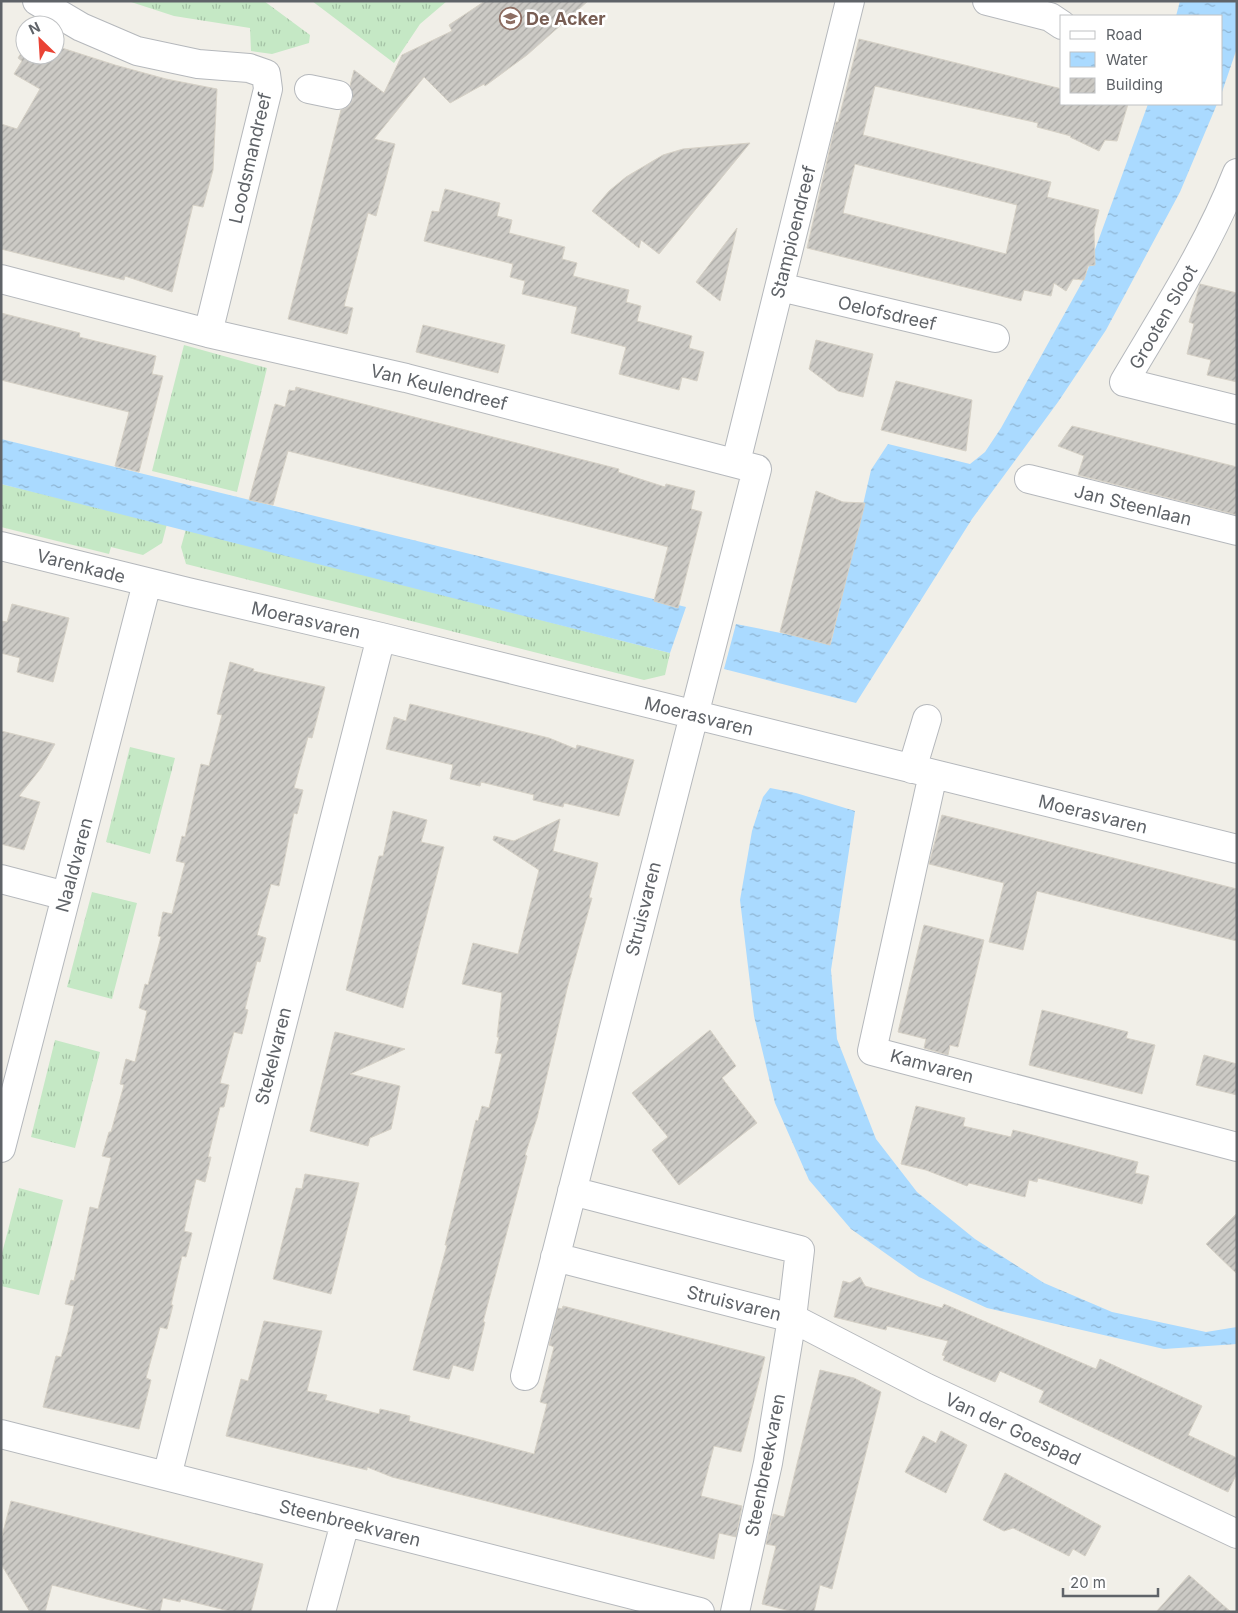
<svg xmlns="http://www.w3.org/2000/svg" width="1238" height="1613" viewBox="0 0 1238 1613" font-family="Inter,sans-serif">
  <defs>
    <pattern id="grass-tufts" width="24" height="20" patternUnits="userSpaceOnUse" patternTransform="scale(1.25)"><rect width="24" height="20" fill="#c5e8c5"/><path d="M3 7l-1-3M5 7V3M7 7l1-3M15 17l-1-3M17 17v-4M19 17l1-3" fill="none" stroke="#a3c0a4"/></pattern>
    <pattern id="water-ripples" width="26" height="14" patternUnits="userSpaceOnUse" patternTransform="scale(1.25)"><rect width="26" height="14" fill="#aadaff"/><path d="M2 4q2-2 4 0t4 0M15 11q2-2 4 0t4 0" fill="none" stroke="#8eb4d2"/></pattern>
    <pattern id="building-hatch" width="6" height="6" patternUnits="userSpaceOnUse" patternTransform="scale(1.25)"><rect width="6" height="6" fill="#cccac5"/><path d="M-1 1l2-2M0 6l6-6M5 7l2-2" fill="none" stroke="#a9a8a4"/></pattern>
  </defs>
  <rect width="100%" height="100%" fill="#f1efe8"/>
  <path fill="url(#grass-tufts)" d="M 128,1 L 264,1 L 310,35 L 309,43 L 272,54 L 251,51 L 250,28 L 174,16 Z
    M 312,1 L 447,1 L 420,24 L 394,63 Z
    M 184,345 L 267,368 L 237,492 L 152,471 Z
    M 1,484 L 167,524 L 162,543 L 143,555 L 111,547 L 109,554 L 1,527 Z
    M 186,529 L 670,653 L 665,675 L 644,680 L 186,564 L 181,547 Z
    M 130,747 L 175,758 L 150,854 L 106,842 Z
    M 92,892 L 137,903 L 112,999 L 67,987 Z
    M 55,1040 L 100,1052 L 75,1148 L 31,1137 Z
    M 19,1188 L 63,1200 L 39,1295 L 1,1286 L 1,1257 Z"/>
  <path fill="url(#water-ripples)" d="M 1180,1 L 1237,1 L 1237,48 L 1222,92 L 1222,16 L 1176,16 Z
    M 1148,104 L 1217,104 L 1180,192 L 1106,330 L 1058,402 L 972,519 L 856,703 L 724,669 L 736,624 L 831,643 L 871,470 L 888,444 L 970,464 L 985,452 L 1001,428 L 1085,277 Z
    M 1,439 L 686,607 L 670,653 L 1,484 Z
    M 770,788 L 796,793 L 855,811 L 831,970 L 837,1039 L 876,1139 L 917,1192 L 975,1239 L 1044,1283 L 1112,1312 L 1206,1332 L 1237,1327 L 1237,1344 L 1164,1349 L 987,1308 L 919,1277 L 851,1229 L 809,1180 L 775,1103 L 754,1016 L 740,900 L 752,831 L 763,797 Z"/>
  <path fill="url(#building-hatch)" stroke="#d6d1c6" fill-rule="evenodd" d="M 485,1 L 588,1 L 527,55 L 485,86 L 484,84 L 450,103 L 424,77 L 374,139 L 395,144 L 376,216 L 368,213 L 356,260 L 344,306 L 353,308 L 347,334 L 288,319 L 341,110 L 349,106 L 353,99 L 350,86 L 354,70 L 384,93 L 402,55 L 452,31 L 449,25 Z
    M 859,39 L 1062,89 L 1062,104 L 1128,104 L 1117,141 L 1105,140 L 1099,151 L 1070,137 L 1071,136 L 1037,127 L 1038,123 L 875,86 L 863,135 L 1051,182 L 1047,197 L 1099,210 L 1094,230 L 1095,265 L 1088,266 L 1084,280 L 1073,279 L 1066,291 L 1054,283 L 1051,296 L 1024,290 L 1021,301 L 807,248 L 836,122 L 838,122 ZM 855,164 L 1017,205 L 1006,254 L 843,213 Z
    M 55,42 L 63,46 L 62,48 L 115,65 L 166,79 L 217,89 L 213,170 L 203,207 L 193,205 L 172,292 L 125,276 L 124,280 L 1,249 L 1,124 L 17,129 L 40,89 L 14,74 L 22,61 L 18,58 L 25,47 L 25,55 L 55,55 Z
    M 750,143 L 659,254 L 641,240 L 639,248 L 592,211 L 609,191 L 626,177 L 663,155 L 683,149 Z
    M 445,189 L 500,203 L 497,216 L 512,220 L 509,233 L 565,247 L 562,259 L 577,263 L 573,276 L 629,290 L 626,302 L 641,306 L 637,321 L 692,336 L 689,348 L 704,352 L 697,381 L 682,377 L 679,390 L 619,374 L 626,347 L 571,333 L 577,307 L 522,294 L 525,281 L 510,277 L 513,264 L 424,241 L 432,211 L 439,212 Z
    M 737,228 L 720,301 L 696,282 Z
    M 1200,284 L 1237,293 L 1237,382 L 1207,375 L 1211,360 L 1187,354 L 1194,324 L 1189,322 Z
    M 1,313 L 80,333 L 79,337 L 156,356 L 152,374 L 163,376 L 139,472 L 115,466 L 129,412 L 1,380 Z
    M 423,325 L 505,345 L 498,373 L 416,352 Z
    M 816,340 L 873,354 L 863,397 L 838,391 L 809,369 Z
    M 896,381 L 972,400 L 966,451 L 881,430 Z
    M 296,387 L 619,469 L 618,472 L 665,487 L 666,484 L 695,491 L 691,509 L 702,512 L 678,608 L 654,601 L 668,547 L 548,516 L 288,451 L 273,505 L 249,500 L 275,404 L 285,407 L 289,390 L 295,391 Z
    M 1072,426 L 1237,467 L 1237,515 L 1078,475 L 1084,456 L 1058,446 Z
    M 816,491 L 843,502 L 865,503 L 830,645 L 780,632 Z
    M 12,604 L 69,618 L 53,682 L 17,672 L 20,658 L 1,653 L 1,621 L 7,622 Z
    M 230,662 L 254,669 L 253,671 L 325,687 L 312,738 L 308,737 L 294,788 L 303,790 L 297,814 L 294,813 L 279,886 L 271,884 L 257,935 L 266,938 L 260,962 L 257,961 L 245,1009 L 248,1010 L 242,1034 L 234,1032 L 220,1083 L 229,1085 L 224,1107 L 220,1107 L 208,1157 L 211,1157 L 205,1182 L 196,1179 L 184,1231 L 192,1233 L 186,1257 L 182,1256 L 171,1305 L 173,1305 L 167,1329 L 160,1327 L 146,1378 L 151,1380 L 139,1429 L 43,1407 L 56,1356 L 61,1357 L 68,1332 L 74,1306 L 65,1304 L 71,1280 L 74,1281 L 90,1207 L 98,1209 L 111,1158 L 102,1156 L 109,1132 L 111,1132 L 124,1085 L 120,1084 L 126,1059 L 135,1062 L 147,1011 L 139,1008 L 145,984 L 148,985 L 161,937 L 158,936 L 163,912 L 172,914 L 185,863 L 176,861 L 182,836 L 185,837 L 201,764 L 209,766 L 222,715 L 217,714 Z
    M 410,704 L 549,738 L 576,749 L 577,745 L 634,760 L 619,816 L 564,803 L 563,807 L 533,800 L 534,795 L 481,782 L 480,786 L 450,779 L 453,765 L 386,749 L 394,717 L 406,721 Z
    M 1,731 L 55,744 L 41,768 L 19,796 L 40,802 L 24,850 L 1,844 Z
    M 393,811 L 427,820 L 421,842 L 444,847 L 403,1008 L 346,990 L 379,856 L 383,856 Z
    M 942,815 L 1237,889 L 1237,941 L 1037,891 L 1023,950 L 989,942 L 1004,883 L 929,864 Z
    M 560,819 L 553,851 L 598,863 L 589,898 L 592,898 L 567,989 L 537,1118 L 525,1155 L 527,1156 L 483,1322 L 485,1322 L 473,1371 L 453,1365 L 449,1379 L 413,1370 L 447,1245 L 445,1245 L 476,1120 L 478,1121 L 482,1106 L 489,1108 L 502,1054 L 495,1053 L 499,1037 L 497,1037 L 502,993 L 462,984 L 473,943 L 518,954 L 539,870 L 493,840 L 494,836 L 514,841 Z
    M 924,925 L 984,940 L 958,1047 L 950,1045 L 948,1055 L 924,1048 L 926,1039 L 898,1032 Z
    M 1042,1010 L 1128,1032 L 1126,1038 L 1155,1045 L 1142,1094 L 1029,1065 Z
    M 710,1030 L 736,1066 L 722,1078 L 757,1123 L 679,1185 L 652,1150 L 668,1137 L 632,1093 Z
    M 335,1032 L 405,1049 L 350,1074 L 400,1086 L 391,1129 L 370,1138 L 368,1146 L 310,1131 Z
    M 1204,1055 L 1237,1064 L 1237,1095 L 1196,1085 Z
    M 916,1106 L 965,1118 L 963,1126 L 1011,1137 L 1013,1130 L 1138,1162 L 1135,1173 L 1149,1176 L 1142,1204 L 1038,1178 L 1037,1182 L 1029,1180 L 1025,1197 L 969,1183 L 967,1186 L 926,1170 L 901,1164 Z
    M 305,1174 L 359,1183 L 331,1294 L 273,1279 L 296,1188 L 302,1189 Z
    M 1237,1213 L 1237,1274 L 1206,1244 Z
    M 860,1277 L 865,1286 L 942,1308 L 944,1304 L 1096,1369 L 1100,1359 L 1202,1406 L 1188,1435 L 1237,1458 L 1237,1473 L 1228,1492 L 1039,1402 L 1044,1391 L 1000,1371 L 995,1382 L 943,1360 L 945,1356 L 942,1355 L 948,1341 L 887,1326 L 886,1330 L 834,1317 L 843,1281 L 850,1283 Z
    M 563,1306 L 765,1357 L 741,1452 L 714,1446 L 701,1496 L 742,1506 L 736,1537 L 719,1533 L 714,1559 L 392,1477 L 367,1467 L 367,1470 L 226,1436 L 241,1379 L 248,1381 L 264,1321 L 322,1331 L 307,1391 L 327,1395 L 325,1400 L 379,1414 L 380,1409 L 410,1416 L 409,1421 L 534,1454 L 547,1404 L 540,1402 L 554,1347 L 549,1345 L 558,1308 L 562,1309 Z
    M 820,1370 L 854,1378 L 881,1392 L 832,1589 L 820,1585 L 814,1612 L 794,1612 L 762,1604 L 776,1546 L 766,1544 L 773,1514 L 784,1517 Z
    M 941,1431 L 967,1445 L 946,1493 L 905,1472 L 923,1436 L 936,1443 Z
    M 1005,1473 L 1101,1526 L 1085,1556 L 1073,1549 L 1069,1556 L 1013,1528 L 1004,1531 L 983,1520 Z
    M 11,1501 L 263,1564 L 251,1612 L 233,1612 L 181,1599 L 180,1602 L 163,1598 L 160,1612 L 157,1612 L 52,1585 L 45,1612 L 30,1612 L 1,1564 L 1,1540 Z
    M 1189,1575 L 1231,1612 L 1156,1612 Z"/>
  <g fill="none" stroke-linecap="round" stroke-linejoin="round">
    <defs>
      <path id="minor" d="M 37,1 L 81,27 L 137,51 L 198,64 L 249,68 L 266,74 L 268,89 L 208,333
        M 987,1 L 1050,17 L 1062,25
        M 309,89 L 338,95
        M 1237,173 C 1208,247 1164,314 1124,382 L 1237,410
        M 1,279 L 208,333 L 406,378 L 757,469 L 525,1376
        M 780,287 L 995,338
        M 736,462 L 850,1
        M 1029,479 L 1237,531
        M 1,546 L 188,592 L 381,637 L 1237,849
        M 912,769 L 927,719
        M 933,774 L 872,1051 L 1237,1147
        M 1,879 L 66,896
        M 1,1148 L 147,583
        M 555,1257 L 792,1318 L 800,1250 L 572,1191
        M 1,1434 L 700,1612
        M 167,1476 L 381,637
        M 321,1612 L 345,1523
        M 735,1612 L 768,1463 L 792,1318 L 925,1387 L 1237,1534"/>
    </defs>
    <use href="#minor" stroke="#b5b8bc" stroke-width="30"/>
    <use href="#minor" stroke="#fff" stroke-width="28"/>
  </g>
  <defs>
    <symbol id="school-ring" viewBox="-11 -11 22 22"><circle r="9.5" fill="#fff" stroke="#8d6e63" stroke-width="1.5"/><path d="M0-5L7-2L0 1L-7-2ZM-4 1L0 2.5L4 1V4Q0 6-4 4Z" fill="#8d6e63"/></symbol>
  </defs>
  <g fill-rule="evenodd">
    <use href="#school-ring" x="498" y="6" width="25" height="25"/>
  </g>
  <g text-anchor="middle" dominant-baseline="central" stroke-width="5" stroke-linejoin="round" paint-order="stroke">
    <g font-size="18" font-weight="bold" fill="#785e54" stroke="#fff" text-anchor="start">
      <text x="526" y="18">De Acker</text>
    </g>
    <g font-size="18" fill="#5f6368" stroke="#fff">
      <text transform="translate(250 158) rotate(-77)">Loodsmandreef</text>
      <text transform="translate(793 232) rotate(-76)">Stampioendreef</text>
      <text transform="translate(887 313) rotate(13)">Oelofsdreef</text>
      <text transform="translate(1163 317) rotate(-60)">Grooten Sloot</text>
      <text transform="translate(439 387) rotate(14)">Van Keulendreef</text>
      <text transform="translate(1133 505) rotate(14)">Jan Steenlaan</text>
      <text transform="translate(81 566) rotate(14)">Varenkade</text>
      <text transform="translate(306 620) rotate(13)">Moerasvaren</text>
      <text transform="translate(699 716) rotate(14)">Moerasvaren</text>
      <text transform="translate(1093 814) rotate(14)">Moerasvaren</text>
      <text transform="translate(74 865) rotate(-75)">Naaldvaren</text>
      <text transform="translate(643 909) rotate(-76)">Struisvaren</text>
      <text transform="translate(273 1056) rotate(-76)">Stekelvaren</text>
      <text transform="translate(932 1066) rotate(15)">Kamvaren</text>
      <text transform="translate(734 1303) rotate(14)">Struisvaren</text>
      <text transform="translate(1013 1429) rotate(25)">Van der Goespad</text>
      <text transform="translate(765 1465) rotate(-79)">Steenbreekvaren</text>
      <text transform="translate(350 1523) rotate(14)">Steenbreekvaren</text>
    </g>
  </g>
  <rect width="1238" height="1613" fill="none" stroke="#5f6368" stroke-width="5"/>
  <rect x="1060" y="15" width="162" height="90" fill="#ffffff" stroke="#bfc1c3"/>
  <rect x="1070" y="31" width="25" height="8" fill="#ffffff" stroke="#bfc1c3"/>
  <text x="1106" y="40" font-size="15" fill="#5f6368">Road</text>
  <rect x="1070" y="52" width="25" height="15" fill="url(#water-ripples)" stroke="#bfc1c3"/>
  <text x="1106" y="65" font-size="15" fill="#5f6368">Water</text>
  <rect x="1070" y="78" width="25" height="15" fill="url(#building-hatch)" stroke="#bfc1c3"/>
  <text x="1106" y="90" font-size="15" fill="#5f6368">Building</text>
  <g transform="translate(40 40) rotate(335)"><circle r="24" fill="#ffffff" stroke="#bfc1c3"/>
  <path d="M0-4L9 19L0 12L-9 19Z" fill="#ea4335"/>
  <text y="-8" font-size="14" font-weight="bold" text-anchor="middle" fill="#5f6368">N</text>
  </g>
  <path d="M1063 1588v8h95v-8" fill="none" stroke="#5f6368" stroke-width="2.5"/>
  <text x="1070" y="1588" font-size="15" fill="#5f6368" stroke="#ffffff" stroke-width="4" paint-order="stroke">20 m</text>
</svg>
